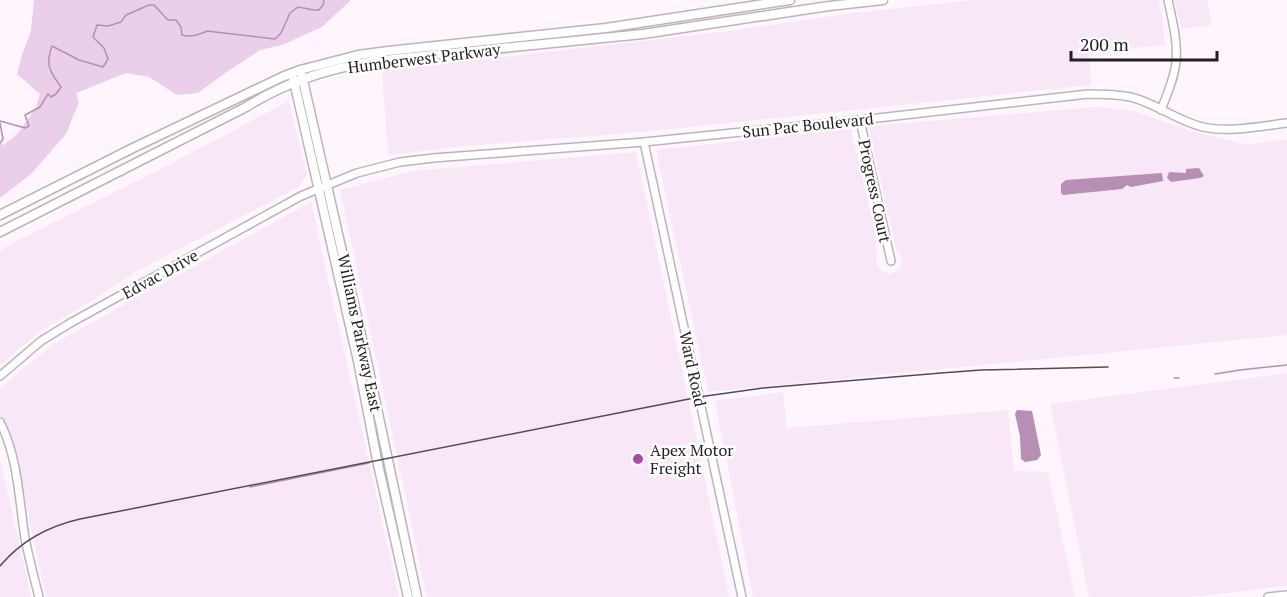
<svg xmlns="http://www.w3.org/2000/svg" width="1287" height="597" viewBox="0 0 1287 597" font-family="'PT Serif',serif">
  <rect width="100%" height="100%" fill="#fef5fd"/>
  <path fill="#f8e8f7" d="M 971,0 L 1158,0 L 1163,23 L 1165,45 L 1089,52 L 1091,85 L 642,132 L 466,146 L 388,155 L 382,71 L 737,30 L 845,14 Z
    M 1174,0 L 1207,0 L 1212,25 L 1182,29 Z
    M 289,101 L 307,175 L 299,187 L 137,271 L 90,302 L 42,330 L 0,365 L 0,251 L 12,243 L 172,163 Z
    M 1097,107 L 1134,111 L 1185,129 L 1246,145 L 1287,139 L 1287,335 L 708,392 L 656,150 L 851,129 L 875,231 L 877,255 L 876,263 L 881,271 L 889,274 L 897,271 L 900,268 L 902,259 L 901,255 L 896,249 L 869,129 L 870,126 Z
    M 636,152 L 690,408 L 729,597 L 427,597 L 340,190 L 412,171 Z
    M 311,202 L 399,597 L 46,597 L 15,451 L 4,420 L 0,415 L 0,388 L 53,344 Z
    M 1287,373 L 1287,586 L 1190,597 L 1089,597 L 1050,404 Z
    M 783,392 L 787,428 L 1008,410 L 1014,471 L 1048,472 L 1075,597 L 753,597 L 715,401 Z
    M 0,460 L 22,556 L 31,597 L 0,597 Z"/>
  <path fill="#ebcee9" d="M 34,0 L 351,0 L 322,27 L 282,45 L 260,50 L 225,73 L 198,93 L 177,95 L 149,77 L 126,73 L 76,93 L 79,102 L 66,134 L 31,174 L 0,198 L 0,143 L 4,145 L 18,133 L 36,108 L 40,94 L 17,74 L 22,55 L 31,31 Z"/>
  <path fill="#b78eb4" d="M 1199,168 L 1204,176 L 1200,178 L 1171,182 L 1167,178 L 1169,172 L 1186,173 L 1186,169 Z
    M 1162,173 L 1163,181 L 1131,187 L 1127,185 L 1122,189 L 1063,195 L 1061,193 L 1061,184 L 1066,180 Z
    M 1017,410 L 1032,411 L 1041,455 L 1037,460 L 1025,462 L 1021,459 L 1020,436 L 1015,414 Z"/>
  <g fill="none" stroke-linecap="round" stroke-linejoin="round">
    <path stroke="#b78eb4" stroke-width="1.5" d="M 0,121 L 25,128 L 29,126 L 25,115 L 40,107 L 48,94 L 51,97 L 56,94 L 61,87 C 50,72 45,65 52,46 L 79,60 L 103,67 L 108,59 L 104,48 L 93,37 L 97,25 L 108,26 L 121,22 L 126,15 L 149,5 L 154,5 L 168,20 L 176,20 L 181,27 L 182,35 C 191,38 199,35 207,31 L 275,39 L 281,33 L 290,13 L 298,7 L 314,10 L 319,10 L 323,5 L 324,0
      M 0,123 L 3,139 L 0,143
      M 1215,374 L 1240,370 L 1287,365
      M 1174,378 L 1179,378
      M 250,487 L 369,463"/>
    <defs>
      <path id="minor" d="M 1161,110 C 1167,94 1175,77 1176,61 C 1178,41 1172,19 1168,0
        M 860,120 L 891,261
        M 644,142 L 742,597
        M 0,376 L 41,341 L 72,322 L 301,196 L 357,173 L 400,162 L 433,158 L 644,142 L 860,120 L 1088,94 C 1102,94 1116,94 1130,97 C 1154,102 1177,121 1203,127 C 1228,133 1262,126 1287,123
        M 0,422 C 18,457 19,500 25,538 C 29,558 34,578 39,597
        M 1268,597 L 1287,595"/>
      <path id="major" d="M 302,76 L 367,361 L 417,597
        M 293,77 L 358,361 L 377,460 L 408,597
        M 0,215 L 133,148 L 282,77 L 300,70 L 358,55 L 388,51 L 606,28 L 790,0
        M 0,232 L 246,107 C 286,82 327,69 374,61 L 643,34 L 829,6 L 883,0"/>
    </defs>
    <use href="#minor" stroke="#bdb3bc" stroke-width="10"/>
    <use href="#major" stroke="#bdb3bc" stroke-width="11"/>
    <use href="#minor" stroke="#fff" stroke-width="7"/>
    <use href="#major" stroke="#fff" stroke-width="8"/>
    <path stroke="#524e52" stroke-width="1.5" d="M 0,566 C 21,541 49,526 80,519 L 699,397 L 763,388 L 941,373 L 981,370 L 1108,367"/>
  </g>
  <circle fill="#ae47ab" stroke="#fff" stroke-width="2" cx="638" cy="459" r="6"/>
  <g text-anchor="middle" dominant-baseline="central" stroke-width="5" stroke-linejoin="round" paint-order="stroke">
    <g font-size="16" fill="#221f22" stroke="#fff">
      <text transform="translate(424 58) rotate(-7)">Humberwest Parkway</text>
      <text transform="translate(808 125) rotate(-6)">Sun Pac Boulevard</text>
      <text transform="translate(875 191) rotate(78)">Progress Court</text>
      <text transform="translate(160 274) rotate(-29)">Edvac Drive</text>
      <text transform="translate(360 333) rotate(78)">Williams Parkway East</text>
      <text transform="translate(693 369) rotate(78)">Ward Road</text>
    </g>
    <g font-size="16" fill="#221f22" stroke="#fff" text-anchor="start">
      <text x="650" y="450">Apex Motor<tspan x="650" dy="18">Freight</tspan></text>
    </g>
  </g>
  <path d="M1071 51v9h146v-9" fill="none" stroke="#221f22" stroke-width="3"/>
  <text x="1080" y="51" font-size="18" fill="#221f22" stroke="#ffffff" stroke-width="4.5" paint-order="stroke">200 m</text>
</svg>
